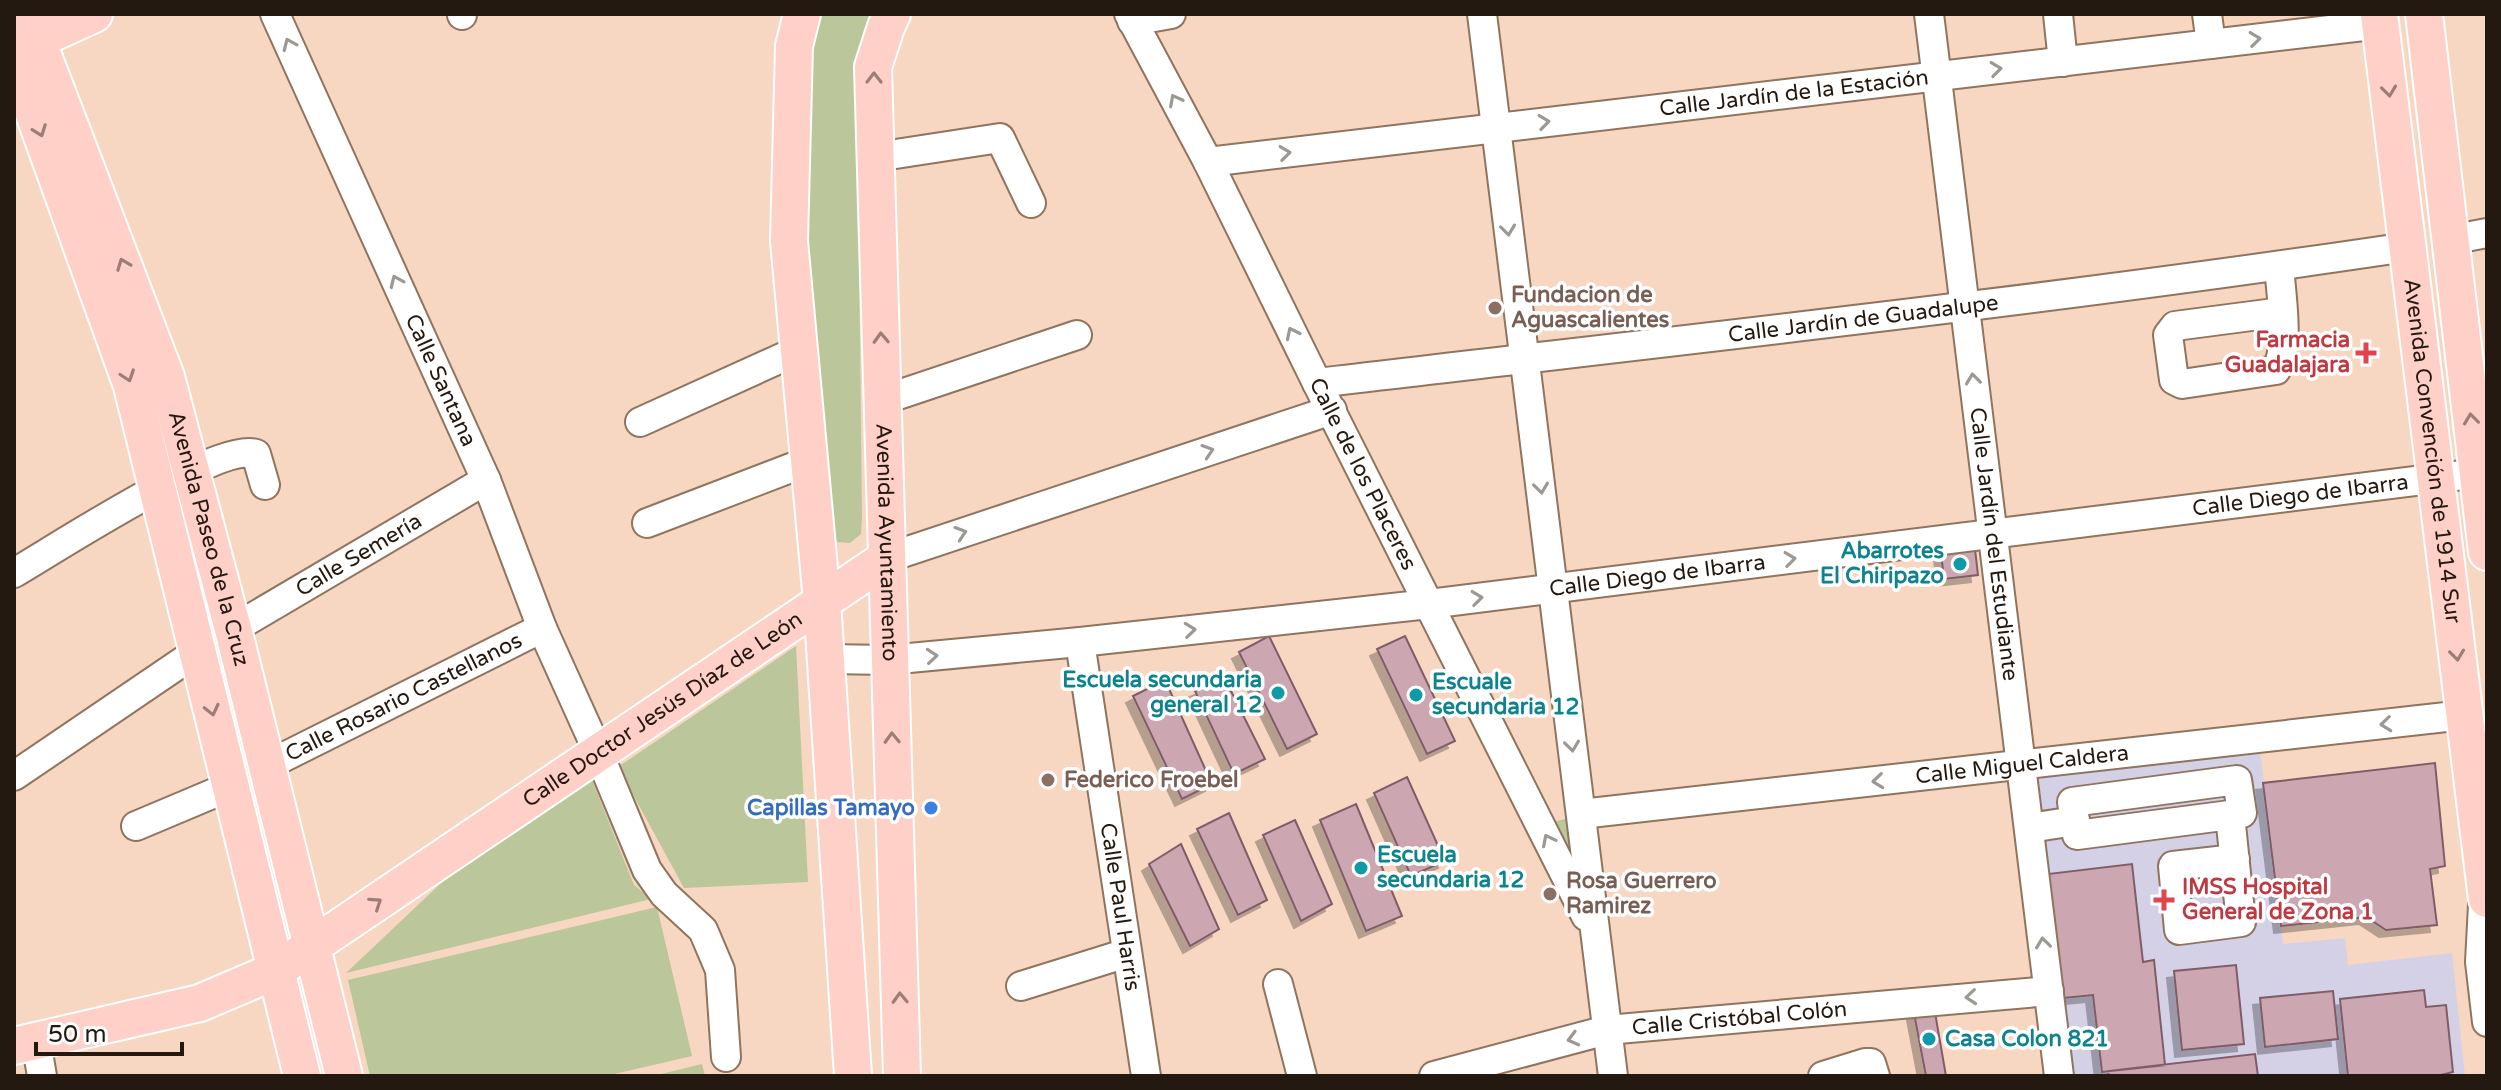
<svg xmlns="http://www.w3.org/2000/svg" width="2501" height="1090" viewBox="0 0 2501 1090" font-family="'Varela Round',sans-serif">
  <defs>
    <filter id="shadow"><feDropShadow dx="-7" dy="7" stdDeviation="0" flood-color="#0004"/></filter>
  </defs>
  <rect width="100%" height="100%" fill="#f7d7c1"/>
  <path fill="#d4d1e7" d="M 2260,750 L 2283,944 L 2345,938 L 2348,965 L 2452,953 L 2465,1076 L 2072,1076 L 2036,778 Z"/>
  <path fill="#bbc69a" d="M 821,14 L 877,14 L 857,68 L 862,517 L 861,534 L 850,543 L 837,542 L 832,530 L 803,221 L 808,44 Z
    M 796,646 L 808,882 L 684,888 L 618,767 Z
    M 592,780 L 634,885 L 651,899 L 346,973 L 455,870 Z
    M 1578,816 L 1592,923 L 1548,823 Z
    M 657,907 L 692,1056 L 606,1076 L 370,1076 L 348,980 Z
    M 702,1064 L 705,1076 L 653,1076 Z"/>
  <path fill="#cca7b2" stroke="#7f5d68" stroke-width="2" filter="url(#shadow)" d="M 1975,549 L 1978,575 L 1944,579 L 1941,553 Z
    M 1269,636 L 1317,734 L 1287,749 L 1239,652 Z
    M 1405,636 L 1455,741 L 1427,754 L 1377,649 Z
    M 1224,677 L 1265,759 L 1234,774 L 1195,691 Z
    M 1165,680 L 1212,784 L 1182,799 L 1133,696 Z
    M 2435,763 L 2445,866 L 2430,869 L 2437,925 L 2386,930 L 2366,917 L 2281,926 L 2263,783 Z
    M 1407,777 L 1445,861 L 1411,876 L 1374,793 Z
    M 1356,804 L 1402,916 L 1366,931 L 1320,820 Z
    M 1229,813 L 1267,900 L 1238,915 L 1197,829 Z
    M 1295,820 L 1332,904 L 1301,921 L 1263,835 Z
    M 1181,844 L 1219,929 L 1190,946 L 1149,864 Z
    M 2132,864 L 2143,962 L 2154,960 L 2165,1065 L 2102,1072 L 2093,995 L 2063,998 L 2048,874 Z
    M 2236,965 L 2244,1044 L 2182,1050 L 2174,971 Z
    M 2424,990 L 2426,1007 L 2446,1005 L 2453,1072 L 2437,1076 L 2348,1076 L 2340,999 Z
    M 2333,991 L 2338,1039 L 2265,1047 L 2260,998 Z
    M 1933,1001 L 1946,1076 L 1926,1076 L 1912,1003 Z
    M 2255,1054 L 2258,1076 L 2109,1076 L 2108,1071 Z"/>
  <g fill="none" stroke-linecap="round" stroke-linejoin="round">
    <defs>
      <g id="minor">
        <path id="s1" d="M 275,14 L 486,480 L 542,628 L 598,752 L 647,870 L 664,894 L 703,930 L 720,970 L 726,1057"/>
        <path d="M 462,14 L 462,15"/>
        <path id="s2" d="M 1129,14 L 1208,162 L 1317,383 L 1586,916"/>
        <path d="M 1482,14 L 1613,1076"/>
        <path id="s3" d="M 1929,14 L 2059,1076"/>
        <path d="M 2058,14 L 2063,62"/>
        <path d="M 2207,14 L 2211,44"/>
        <path d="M 1132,21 L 1171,14"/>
        <path d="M 876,157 L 1000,138 L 1031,203"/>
        <path id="s4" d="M 1208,162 L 2381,24"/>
        <path d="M 2450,240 L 2487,233"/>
        <path d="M 2279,266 C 2281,294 2290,347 2276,370 L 2182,384 L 2174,380 L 2168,335 L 2175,326 L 2282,312"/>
        <path id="s5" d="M 1317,383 C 1680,340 2045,301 2407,247"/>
        <path d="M 883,400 L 1077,335"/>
        <path d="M 640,422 L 799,350"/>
        <path d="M 647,523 L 809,461"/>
        <path d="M 887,558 L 1332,410"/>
        <path d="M 14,573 C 54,550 220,441 256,454 L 265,485"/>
        <path id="s6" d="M 233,629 L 486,480"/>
        <path id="s7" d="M 1080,642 L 1146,1076"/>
        <path id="s8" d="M 826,659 L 888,660 L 1080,642 L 1429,604 L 2487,472"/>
        <path id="s9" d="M 266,766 L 542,628"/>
        <path d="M 14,776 L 198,651"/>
        <path id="s10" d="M 1581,814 L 2464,715"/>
        <path d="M 2075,821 L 2077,835 L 2230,815"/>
        <path d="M 136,826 L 231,786"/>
        <path d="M 2029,828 L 2075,821 L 2072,802 L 2237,780 L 2242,813 L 2230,815 L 2241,922 L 2179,930 L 2173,866 L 2235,859"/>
        <path d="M 2484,886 L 2480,962 L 2487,1022"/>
        <path d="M 1278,984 L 1302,1076"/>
        <path d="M 1021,986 L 1127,953"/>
        <path d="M 36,1041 L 42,1076"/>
        <path id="s11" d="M 1434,1076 L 1607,1030 L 2049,991"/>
        <path d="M 1823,1076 L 1865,1063 L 1871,1063 L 1875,1076"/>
      </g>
      <g id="major">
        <path id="s12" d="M 27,14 L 166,377 L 233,629 L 344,1076"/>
        <path d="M 802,14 L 794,46 L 789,241 L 822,601 L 853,1076"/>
        <path id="s13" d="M 892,14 L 886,27 L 873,67 L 902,1076"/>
        <path id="s14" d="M 2379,14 L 2487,899"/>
        <path d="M 2424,14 L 2487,552"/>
        <path d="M 15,50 L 94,14"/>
        <path d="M 14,58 L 132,386 L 302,1076"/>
        <path id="s15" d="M 14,1046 L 200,1003 L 275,971 L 887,558"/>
      </g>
    </defs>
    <use href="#minor" stroke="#8f745f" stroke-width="32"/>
    <use href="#major" stroke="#fff" stroke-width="40"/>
    <use href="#minor" stroke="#fff" stroke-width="28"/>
    <use href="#major" stroke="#fed0c7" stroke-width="36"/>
  </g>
  <defs><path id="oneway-chevron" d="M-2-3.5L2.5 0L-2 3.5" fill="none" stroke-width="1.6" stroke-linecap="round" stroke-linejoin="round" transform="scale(2)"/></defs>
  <g stroke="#9c9894">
    <use href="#oneway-chevron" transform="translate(2255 39) rotate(-7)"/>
    <use href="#oneway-chevron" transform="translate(289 44) rotate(-114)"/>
    <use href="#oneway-chevron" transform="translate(1996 69) rotate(-7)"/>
    <use href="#oneway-chevron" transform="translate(1175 100) rotate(-118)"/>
    <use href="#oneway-chevron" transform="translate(1544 122) rotate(-7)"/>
    <use href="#oneway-chevron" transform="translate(1285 153) rotate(-7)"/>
    <use href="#oneway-chevron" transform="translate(1508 230) rotate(83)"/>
    <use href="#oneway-chevron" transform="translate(396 281) rotate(-114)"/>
    <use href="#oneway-chevron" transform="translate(1292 333) rotate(-116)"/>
    <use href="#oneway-chevron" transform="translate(1973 379) rotate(-97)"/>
    <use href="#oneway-chevron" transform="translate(1208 451) rotate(-18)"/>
    <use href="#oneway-chevron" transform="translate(1541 488) rotate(83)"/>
    <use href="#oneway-chevron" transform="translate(961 533) rotate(-18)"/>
    <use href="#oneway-chevron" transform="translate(1790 559) rotate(-7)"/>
    <use href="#oneway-chevron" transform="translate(1477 598) rotate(-7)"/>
    <use href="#oneway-chevron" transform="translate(1190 630) rotate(-6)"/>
    <use href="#oneway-chevron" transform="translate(932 656) rotate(-5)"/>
    <use href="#oneway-chevron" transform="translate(2386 724) rotate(174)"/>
    <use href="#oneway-chevron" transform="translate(1572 746) rotate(83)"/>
    <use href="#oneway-chevron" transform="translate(1878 781) rotate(174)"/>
    <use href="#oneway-chevron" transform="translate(1548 840) rotate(-117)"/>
    <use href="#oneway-chevron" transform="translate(2043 943) rotate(-97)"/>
    <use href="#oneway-chevron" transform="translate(1971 997) rotate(175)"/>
    <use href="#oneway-chevron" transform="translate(1573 1039) rotate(165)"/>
  </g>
  <g stroke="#9c7e75">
    <use href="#oneway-chevron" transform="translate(874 78) rotate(-90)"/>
    <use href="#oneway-chevron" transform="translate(2389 91) rotate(83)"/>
    <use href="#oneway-chevron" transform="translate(40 131) rotate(70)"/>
    <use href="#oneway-chevron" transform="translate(123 264) rotate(-111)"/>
    <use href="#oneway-chevron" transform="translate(881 338) rotate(-92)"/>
    <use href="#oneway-chevron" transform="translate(128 376) rotate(71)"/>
    <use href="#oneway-chevron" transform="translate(2471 419) rotate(-97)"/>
    <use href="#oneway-chevron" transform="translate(2457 655) rotate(83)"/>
    <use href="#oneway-chevron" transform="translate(212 710) rotate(77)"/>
    <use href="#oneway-chevron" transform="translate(892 738) rotate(-92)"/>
    <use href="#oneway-chevron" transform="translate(376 903) rotate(-34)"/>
    <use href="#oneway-chevron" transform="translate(900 998) rotate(-92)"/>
  </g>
  <g fill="#8d6e63" stroke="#fff" stroke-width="3">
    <circle cx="1495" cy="308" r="8"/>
    <circle cx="1048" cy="780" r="8"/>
    <circle cx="1550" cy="894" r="8"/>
  </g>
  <g fill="#e0444e" stroke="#fff" stroke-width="3">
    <path d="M2362 341h8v8h8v8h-8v8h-8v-8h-8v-8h8z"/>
    <path d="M2160 888h8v8h8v8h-8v8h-8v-8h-8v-8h8z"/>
  </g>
  <g fill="#0f9aa8" stroke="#fff" stroke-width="3">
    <circle cx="1960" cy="564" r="8"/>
    <circle cx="1278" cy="693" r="8"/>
    <circle cx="1416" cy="695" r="8"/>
    <circle cx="1361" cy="868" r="8"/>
    <circle cx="1929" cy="1039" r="8"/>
  </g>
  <circle fill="#3f7fe0" stroke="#fff" stroke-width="3" cx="931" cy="808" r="8"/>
  <g text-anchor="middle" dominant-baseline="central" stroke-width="7" stroke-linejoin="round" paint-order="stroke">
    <g font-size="22" fill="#241911" stroke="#fff">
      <text stroke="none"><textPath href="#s4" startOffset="590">Calle Jardín de la Estación</textPath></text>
      <text stroke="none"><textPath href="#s5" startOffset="550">Calle Jardín de Guadalupe</textPath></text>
      <text stroke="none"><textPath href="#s1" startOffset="402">Calle Santana</textPath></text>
      <text stroke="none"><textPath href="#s14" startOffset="440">Avenida Convención de 1914 Sur</textPath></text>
      <text stroke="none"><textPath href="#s2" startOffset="516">Calle de los Placeres</textPath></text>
      <text stroke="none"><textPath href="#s8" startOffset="1484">Calle Diego de Ibarra</textPath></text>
      <text stroke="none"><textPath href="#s12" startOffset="556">Avenida Paseo de la Cruz</textPath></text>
      <text stroke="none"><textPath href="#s13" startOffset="532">Avenida Ayuntamiento</textPath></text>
      <text stroke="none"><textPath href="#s3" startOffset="534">Calle Jardín del Estudiante</textPath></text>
      <text stroke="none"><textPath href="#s6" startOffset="146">Calle Semería</textPath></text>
      <text stroke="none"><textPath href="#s8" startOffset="836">Calle Diego de Ibarra</textPath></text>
      <text stroke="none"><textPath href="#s9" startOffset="154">Calle Rosario Castellanos</textPath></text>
      <text stroke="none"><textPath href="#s15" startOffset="740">Calle Doctor Jesús Díaz de León</textPath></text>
      <text stroke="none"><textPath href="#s10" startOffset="444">Calle Miguel Caldera</textPath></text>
      <text stroke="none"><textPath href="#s7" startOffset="268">Calle Paul Harris</textPath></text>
      <text stroke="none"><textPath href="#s11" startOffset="312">Calle Cristóbal Colón</textPath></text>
    </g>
    <g font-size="22" font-weight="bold" fill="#785e54" stroke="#fff" text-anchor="start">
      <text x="1511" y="295">Fundacion de<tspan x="1511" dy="25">Aguascalientes</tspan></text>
      <text x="1064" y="780">Federico Froebel</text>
      <text x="1566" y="881">Rosa Guerrero<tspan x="1566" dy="25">Ramirez</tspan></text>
    </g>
    <g font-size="22" font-weight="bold" fill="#be3a42" stroke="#fff" text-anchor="end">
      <text x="2350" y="340">Farmacia<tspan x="2350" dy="25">Guadalajara</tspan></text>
      <text x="2182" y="887" text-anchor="start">IMSS Hospital<tspan x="2182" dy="25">General de Zona 1</tspan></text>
    </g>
    <g font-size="22" font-weight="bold" fill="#0d838f" stroke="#fff" text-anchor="start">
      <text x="1944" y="551" text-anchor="end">Abarrotes<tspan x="1944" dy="25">El Chiripazo</tspan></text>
      <text x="1262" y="680" text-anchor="end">Escuela secundaria<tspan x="1262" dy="25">general 12</tspan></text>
      <text x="1432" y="682">Escuale<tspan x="1432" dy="25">secundaria 12</tspan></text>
      <text x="1377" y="855">Escuela<tspan x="1377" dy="25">secundaria 12</tspan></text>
      <text x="1945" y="1039">Casa Colon 821</text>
    </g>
    <g font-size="22" font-weight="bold" fill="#366cbe" stroke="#fff" text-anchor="end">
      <text x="915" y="808">Capillas Tamayo</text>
    </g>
  </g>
  <rect width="2501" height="1090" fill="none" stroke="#241911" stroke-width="32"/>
  <path d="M36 1042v12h146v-12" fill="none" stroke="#241911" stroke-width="4"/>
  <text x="48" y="1042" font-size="24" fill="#241911" stroke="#ffffff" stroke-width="6" paint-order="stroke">50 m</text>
</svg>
